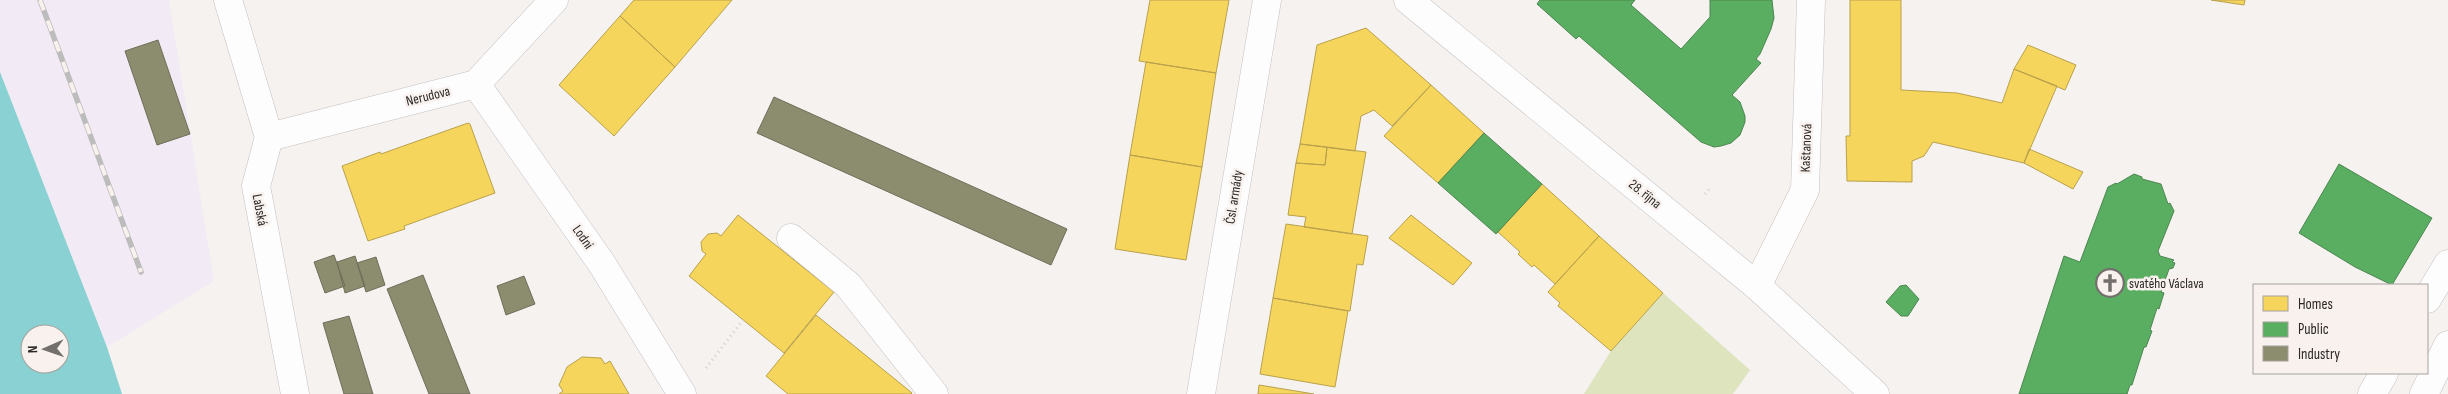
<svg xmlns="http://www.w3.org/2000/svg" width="2448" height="394" viewBox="0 0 2448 394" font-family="'Sofia Sans Condensed',sans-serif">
  <rect width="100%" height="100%" fill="#f5f2f0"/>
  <path fill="#f2eaf5" d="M 0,0 L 169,0 L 214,281 L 107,347 L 0,72 Z"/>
  <path fill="#dee4be" d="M 1663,293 L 1750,370 L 1733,394 L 1584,394 L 1611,351 Z"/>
  <path fill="#89d1d2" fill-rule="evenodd" d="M 0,72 L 107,347 L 122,394 L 0,394 ZM 30,334 L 60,334 L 60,364 L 30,364 Z"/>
  <path fill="#f6d55c" stroke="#b9a14c" d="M 634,0 L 732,0 L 675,67 L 620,16 Z
    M 1150,0 L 1229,0 L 1216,73 L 1139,61 Z
    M 1850,0 L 1901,0 L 1901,90 L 1957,93 L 2002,103 L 2014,69 L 2057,86 L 2024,163 L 1933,142 L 1924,156 L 1912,161 L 1912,182 L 1847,181 L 1846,136 L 1850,136 Z
    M 2211,0 L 2245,0 L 2244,5 Z
    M 620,16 L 675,67 L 614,136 L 559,85 Z
    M 1366,28 L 1431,85 L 1392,126 L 1374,110 L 1361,116 L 1355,151 L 1300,144 L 1317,45 Z
    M 2028,45 L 2076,65 L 2065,90 L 2014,69 Z
    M 1146,62 L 1216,73 L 1202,167 L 1130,155 Z
    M 1431,85 L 1484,133 L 1438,183 L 1384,136 Z
    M 468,123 L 470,124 L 495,193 L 404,226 L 405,229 L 368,241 L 342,166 L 380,152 L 381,154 Z
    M 1300,144 L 1327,147 L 1325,165 L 1296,163 Z
    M 1327,147 L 1366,152 L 1352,234 L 1304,227 L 1306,217 L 1288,215 L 1296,163 L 1325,165 Z
    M 2029,149 L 2083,172 L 2073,189 L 2024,163 Z
    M 1130,155 L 1202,167 L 1186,260 L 1115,249 Z
    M 1542,184 L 1599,236 L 1555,284 L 1534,265 L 1532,267 L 1518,254 L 1520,252 L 1498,232 Z
    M 738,215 L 834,292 L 784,353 L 689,276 L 706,254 L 702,251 L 701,242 L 708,234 L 717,233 L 721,236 Z
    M 1411,215 L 1472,263 L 1453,285 L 1389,238 Z
    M 1286,224 L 1368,236 L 1363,265 L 1357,264 L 1350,311 L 1273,298 Z
    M 1599,236 L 1663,293 L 1611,351 L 1558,306 L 1560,303 L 1548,292 Z
    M 1273,298 L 1348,311 L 1335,387 L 1260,374 Z
    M 816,315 L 912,393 L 911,394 L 788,394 L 766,376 Z
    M 582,357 L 601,358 L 605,364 L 610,361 L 629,394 L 559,394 L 563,391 L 559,385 L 567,367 Z
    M 1259,385 L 1314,394 L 1258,394 Z"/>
  <path fill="#5aae61" stroke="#4c8650" d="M 1540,0 L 1635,0 L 1631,5 L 1681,49 L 1710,17 L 1710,0 L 1772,0 L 1774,18 L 1771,29 L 1760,54 L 1756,59 L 1761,63 L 1732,95 L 1740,102 L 1745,116 L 1745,122 L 1740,135 L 1731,143 L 1721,146 L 1714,147 L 1701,142 L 1579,36 L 1576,39 L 1537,4 Z
    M 1484,133 L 1542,184 L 1496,234 L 1438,183 Z
    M 2339,164 L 2432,218 L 2392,285 L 2355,267 L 2299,233 Z
    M 2134,174 L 2142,177 L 2142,179 L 2161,184 L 2168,204 L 2170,203 L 2174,211 L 2158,251 L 2160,256 L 2174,260 L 2172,262 L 2175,263 L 2173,268 L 2169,269 L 2161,292 L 2164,293 L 2159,309 L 2157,308 L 2150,330 L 2152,331 L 2146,347 L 2144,347 L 2132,385 L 2130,385 L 2127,394 L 2019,394 L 2064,256 L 2080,262 L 2108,187 L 2116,183 L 2117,184 Z
    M 1906,285 L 1919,299 L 1908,316 L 1901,316 L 1886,302 L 1900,286 Z"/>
  <path fill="#8c8c6e" stroke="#6f6e59" d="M 158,40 L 190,134 L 157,145 L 125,51 Z
    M 774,97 L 1067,229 L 1051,265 L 757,133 Z
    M 334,255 L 345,286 L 325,293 L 314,262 Z
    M 355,256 L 365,286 L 345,293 L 337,262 Z
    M 376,257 L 385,285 L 366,292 L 357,263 Z
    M 423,275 L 470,394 L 429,394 L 387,289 Z
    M 524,276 L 535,304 L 506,315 L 497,286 Z
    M 349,316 L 373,394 L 344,394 L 323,323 Z"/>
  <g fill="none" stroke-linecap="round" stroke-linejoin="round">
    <defs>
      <path id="minor" d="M 228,0 L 269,137 L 256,186 L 295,394
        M 476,84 L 602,264 L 682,394
        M 269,137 L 476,84 L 554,0
        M 791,238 L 848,285 L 934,394
        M 1757,286 L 1805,190 L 1811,0
        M 1201,394 L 1267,0"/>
      <path id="major" d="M 1408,0 L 1757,286 L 1875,394
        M 2427,299 L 2448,264
        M 2372,394 L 2384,373
        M 2424,394 L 2448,345"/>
    </defs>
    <use href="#minor" stroke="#c5c2c1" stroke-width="29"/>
    <use href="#major" stroke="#c5c2c1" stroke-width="29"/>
    <path stroke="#d2d1d0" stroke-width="3" stroke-dasharray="1 4" stroke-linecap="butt" d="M 1705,194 L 1711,187
      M 706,368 L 743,320"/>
    <use href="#minor" stroke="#fefdfd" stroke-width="28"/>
    <use href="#major" stroke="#fefdfd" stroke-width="28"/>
    <defs>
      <path id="rail" d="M 40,0 L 141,272"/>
    </defs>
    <use href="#rail" stroke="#bdbcbc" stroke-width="5.5"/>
    <use href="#rail" stroke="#f8f1ed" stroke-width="4" stroke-dasharray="11" stroke-linecap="butt"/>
  </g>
  <defs>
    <symbol id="church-ring" viewBox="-11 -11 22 22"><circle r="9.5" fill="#f8f1ed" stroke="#726f6d" stroke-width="1.5"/><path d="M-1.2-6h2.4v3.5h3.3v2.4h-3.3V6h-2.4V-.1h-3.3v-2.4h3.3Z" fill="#726f6d"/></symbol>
  </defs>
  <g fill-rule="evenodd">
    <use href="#church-ring" x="2094" y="267" width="32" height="32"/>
  </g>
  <g text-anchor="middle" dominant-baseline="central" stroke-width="5" stroke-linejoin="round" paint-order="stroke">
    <g font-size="14" fill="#2b2827" stroke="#f8f1ed">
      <text transform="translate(428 96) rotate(-14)">Nerudova</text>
      <text transform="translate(1806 148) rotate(-88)">Kaštanová</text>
      <text transform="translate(1645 194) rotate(39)">28. října</text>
      <text transform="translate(1234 197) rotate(-81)">Čsl. armády</text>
      <text transform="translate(260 210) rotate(79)">Labská</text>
      <text transform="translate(583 237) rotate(55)">Lodní</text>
    </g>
    <g font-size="14" fill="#2b2827" stroke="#f8f1ed" text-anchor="start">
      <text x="2129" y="283">svatého Václava</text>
    </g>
  </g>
  <rect x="2253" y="284" width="175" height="90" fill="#f8f1ed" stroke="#a6a19e"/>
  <rect x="2263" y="296" width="25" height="15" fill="#f6d55c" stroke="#a6a19e"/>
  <text x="2298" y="309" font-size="15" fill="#2b2827">Homes</text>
  <rect x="2263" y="322" width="25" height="15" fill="#5aae61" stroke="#a6a19e"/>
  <text x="2298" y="334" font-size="15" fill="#2b2827">Public</text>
  <rect x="2263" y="346" width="25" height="15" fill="#8c8c6e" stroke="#a6a19e"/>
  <text x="2298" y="359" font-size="15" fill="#2b2827">Industry</text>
  <g transform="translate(45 349) rotate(268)"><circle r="24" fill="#f8f1ed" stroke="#a6a19e"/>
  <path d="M0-4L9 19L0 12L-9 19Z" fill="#726f6d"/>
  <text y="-8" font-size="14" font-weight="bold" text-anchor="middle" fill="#2b2827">N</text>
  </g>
</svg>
